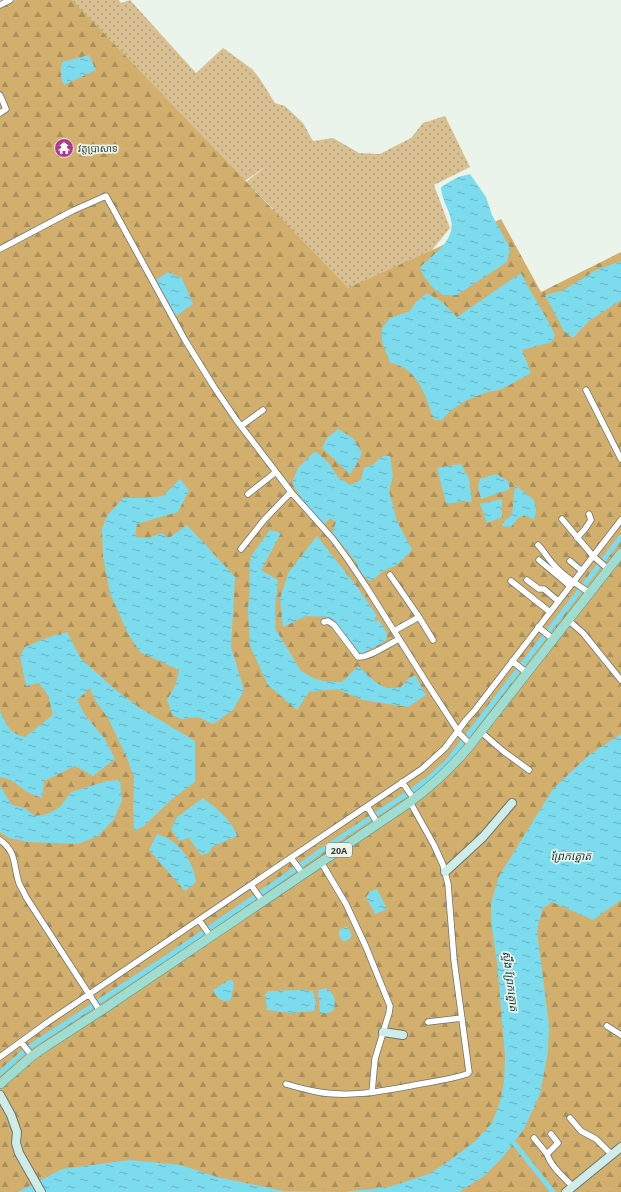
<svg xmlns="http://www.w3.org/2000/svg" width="621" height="1192" viewBox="0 0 621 1192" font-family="'Open Sans','Noto Sans Khmer',sans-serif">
  <defs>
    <pattern id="grass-dots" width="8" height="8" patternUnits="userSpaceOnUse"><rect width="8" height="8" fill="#d9c093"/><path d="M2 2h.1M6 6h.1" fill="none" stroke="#b19d79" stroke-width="1.8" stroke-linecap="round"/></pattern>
    <pattern id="forest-firs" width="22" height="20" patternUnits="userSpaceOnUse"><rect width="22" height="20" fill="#d3af6e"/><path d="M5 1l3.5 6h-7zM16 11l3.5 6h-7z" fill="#ac905b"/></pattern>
    <pattern id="water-ripples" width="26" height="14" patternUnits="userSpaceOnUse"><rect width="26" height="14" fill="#7ddbee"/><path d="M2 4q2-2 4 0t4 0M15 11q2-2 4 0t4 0" fill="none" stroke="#67b3c2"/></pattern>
  </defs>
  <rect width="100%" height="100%" fill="#ebf4eb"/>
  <path fill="url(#grass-dots)" fill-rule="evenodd" d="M 11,0 L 119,0 L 121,3 L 130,0 L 196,73 L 223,48 L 252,69 L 260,79 L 275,103 L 285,106 L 303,123 L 313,141 L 333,138 L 359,153 L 380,154 L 411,138 L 423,123 L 445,116 L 470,167 L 434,185 L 450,228 L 433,249 L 415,266 L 427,293 L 416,302 L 410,311 L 390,318 L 383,328 L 382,341 L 390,363 L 390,377 L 342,407 L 338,415 L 314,434 L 304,421 L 307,415 L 295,392 L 296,381 L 287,372 L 299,362 L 300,356 L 326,346 L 331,335 L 315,315 L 292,334 L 273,341 L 267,328 L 251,311 L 249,298 L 241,285 L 269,270 L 244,234 L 224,251 L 209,265 L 198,244 L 182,221 L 213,203 L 191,183 L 150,105 L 126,117 L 90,51 L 58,60 L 41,30 L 23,22 ZM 265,167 L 246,182 L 273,209 L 244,234 L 213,203 Z"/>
  <path fill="url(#forest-firs)" d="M 11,0 L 12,2 L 17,0 L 72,0 L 348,288 L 501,219 L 541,292 L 621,252 L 621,1192 L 0,1192 L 0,5 Z"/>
  <path fill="url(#water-ripples)" d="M 89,55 L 96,70 L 64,85 C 60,78 60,70 62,62 Z
    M 470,174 L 486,197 L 492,215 L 510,248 L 507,262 L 457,295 L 443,295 L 434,289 L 423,275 L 420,267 C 433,255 456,240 451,220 C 449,208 442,202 441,187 L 458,177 Z
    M 621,261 L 621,300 L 589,321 L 573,338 L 564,331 L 545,295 L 564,290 L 596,270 Z
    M 168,272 L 182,278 L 193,304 L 176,316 L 156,280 Z
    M 521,273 C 531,294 545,313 555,335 L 552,342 L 522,350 L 531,373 L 502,389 L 488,392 L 467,400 L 450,411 L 442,420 L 434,420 C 426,397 418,367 390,363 L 382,341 L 382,328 L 390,318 L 410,311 L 416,302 L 427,293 L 442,302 L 457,317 Z
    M 338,429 L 353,438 L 362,453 L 356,465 L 350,474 L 322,448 L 327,438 Z
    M 315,451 L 328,462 L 338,477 L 350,485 L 361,480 L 364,468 L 372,465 L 383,456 L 390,456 L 393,476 L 389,491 L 397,521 L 412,550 L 397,565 L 383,571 L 374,579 L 369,581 L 361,573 L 356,562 L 332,532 L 336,522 L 330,518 L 325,524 C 312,512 301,499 292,483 L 298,468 Z
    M 461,464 L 469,479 L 472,502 C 462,500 455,504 446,503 L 437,468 Z
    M 496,474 L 508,481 L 510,489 L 481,499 L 478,486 L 480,479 Z
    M 180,479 L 189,490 L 178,512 L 137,524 L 135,537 L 148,538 L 162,533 L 169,538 L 187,525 L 235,577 L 231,647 L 244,690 L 233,710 L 213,724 L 198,717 L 182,719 L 173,716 L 167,700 L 176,684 L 179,670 L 140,652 L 127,632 L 119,613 L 110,593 L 103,556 L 102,529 L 107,516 L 123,498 L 147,498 L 163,496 Z
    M 515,485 L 534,500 L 536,510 L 534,520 L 525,515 L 517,519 L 511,527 L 502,526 L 503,522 L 512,515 Z
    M 502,499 L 502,517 L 487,523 L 480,504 Z
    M 270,530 L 281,533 L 261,570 L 278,580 L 275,610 L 276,630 L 301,671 L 315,679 L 328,682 L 342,682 L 358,666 L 375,682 L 386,688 L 400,688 L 408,679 L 415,675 L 426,695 L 408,707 L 363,700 L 337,689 L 309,692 L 297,710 L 268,685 L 250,646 L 248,610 L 250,584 L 249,571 L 251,556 Z
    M 317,536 L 358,588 L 377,616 L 374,619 L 376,622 L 379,620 L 387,633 L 386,641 L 361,654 L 330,617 L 306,616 L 283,627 L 280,599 L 288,573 Z
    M 67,632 L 81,659 L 116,690 L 140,708 L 195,741 L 195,782 L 171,800 L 144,826 L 134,831 L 133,807 L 134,777 L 127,758 L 108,718 L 95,700 L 90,688 L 77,700 L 85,715 L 105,739 L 115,759 L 93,776 L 75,766 L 44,781 L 42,798 L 29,793 L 11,780 L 0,777 L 0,711 C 7,725 9,733 25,737 L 53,715 L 48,695 L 39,683 L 26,686 L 20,656 L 25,647 L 49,637 Z
    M 621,734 L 621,900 L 593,920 L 552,902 L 542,909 L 537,931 L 549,1025 L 548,1052 L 540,1094 L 524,1129 L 503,1157 L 484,1176 L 459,1192 L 18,1192 L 62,1169 L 130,1160 L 181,1165 L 217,1177 L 283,1191 L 343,1192 L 389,1187 L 429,1174 L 449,1161 L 474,1142 L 492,1123 L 500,1102 L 504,1083 L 505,1056 L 497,963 L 492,928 L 491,904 L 499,876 L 553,789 L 589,755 Z
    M 120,780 L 122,800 L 114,819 L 98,836 L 78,844 L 28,842 L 9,838 L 0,832 L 0,786 L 12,805 L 24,808 L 35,816 L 48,814 L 60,807 L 71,792 L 107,781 Z
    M 203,798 C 216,808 233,821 237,836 L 212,847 L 209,853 L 201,855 L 189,838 L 179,841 L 171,829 L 177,817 Z
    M 157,834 C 162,836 168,838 172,841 C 185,850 194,866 196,882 L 185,891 L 149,850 Z
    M 377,889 L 387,909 L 375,914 L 366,897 L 371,891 Z
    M 347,926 L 352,935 L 350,938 L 344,942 C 340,938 338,935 339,930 Z
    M 231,979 L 234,983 L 231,999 C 225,1005 215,997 213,990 Z
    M 326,988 C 335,995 337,1000 333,1011 L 326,1013 L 320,1013 L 318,990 Z
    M 303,990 L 313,991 L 316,1003 L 314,1011 L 290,1013 L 267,1010 L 265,995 L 268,991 Z"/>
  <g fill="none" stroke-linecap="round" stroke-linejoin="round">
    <path stroke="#7ddbee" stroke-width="5" d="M 0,1073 L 28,1048 L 167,957 L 274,884 L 322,850 L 414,789 L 431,777 L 448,761 L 621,537
      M 514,1143 L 553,1192"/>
    <defs>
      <path id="street" d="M 0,5 L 10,0
        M 0,95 L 6,109 L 0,113
        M 0,249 L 72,211 L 106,196 L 185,340 L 214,387 L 237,421 L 276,472 L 291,492 L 333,539 L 349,561 L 367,588 L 430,688 L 460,734 L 467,741 L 471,744
        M 586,390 L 621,459
        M 241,426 L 263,410
        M 248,494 L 276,472
        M 562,519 L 593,556 L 608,569
        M 577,538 L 585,529 L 591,520 L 589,514
        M 538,545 C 544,551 548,559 554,565 C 563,576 578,585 590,593
        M 241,549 L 264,520 L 291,492
        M 539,560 L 570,586
        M 570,561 L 582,571
        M 390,575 L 419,617 L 394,631
        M 527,580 L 539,589 L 544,589 L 558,601
        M 511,581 L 550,612
        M 419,617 L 433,640
        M 568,620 L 583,633 L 621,680
        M 324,622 L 328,621 L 334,625 L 358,657 C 369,658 389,644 399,639
        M 538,627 L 553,639
        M 512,661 L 527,673
        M 481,732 L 503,751 L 529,770
        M 402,782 L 414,799
        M 367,806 L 378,824
        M 0,840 C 17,852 13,865 19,883 C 21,888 24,892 26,897 L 100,1011
        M 291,858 L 303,874
        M 321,862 L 346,904 L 366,947 L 390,1006 L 389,1013 L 375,1059 L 372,1092
        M 251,885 L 263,902
        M 199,920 L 211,937
        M 428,1022 L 462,1018
        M 607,1026 L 621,1035
        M 21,1042 L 32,1056
        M 0,1057 L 48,1022 L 422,769 L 445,748 L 466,720 L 475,710 L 621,520
        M 286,1084 C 295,1087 304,1089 313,1091 C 345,1098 378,1092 410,1086 C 429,1082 449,1080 467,1074 L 469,1072 L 454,960 L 448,884 L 443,865 L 434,845 L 410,802
        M 570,1118 L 581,1131 L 596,1139 L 612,1155
        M 551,1134 L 558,1143 L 547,1154 C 551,1167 564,1177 573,1187
        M 534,1138 L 547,1154"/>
      <path id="secondary" d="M 445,872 L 483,837 L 512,803
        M 383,1032 L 403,1035
        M 0,1095 L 11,1115 L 17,1132 L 16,1143 L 19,1153 L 41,1192
        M 566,1192 L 621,1147"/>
      <path id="primary" d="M 0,1084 L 32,1056 L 45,1047 L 108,1006 L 410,802 C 433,785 449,770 468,748 L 621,553"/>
    </defs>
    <use href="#street" stroke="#6c746d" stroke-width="7"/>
    <use href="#secondary" stroke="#6c746d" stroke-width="10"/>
    <use href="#primary" stroke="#539587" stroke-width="10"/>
    <use href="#street" stroke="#fff" stroke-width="5.5"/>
    <use href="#secondary" stroke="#cfede8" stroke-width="8"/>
    <use href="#primary" stroke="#a0dcd0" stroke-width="9"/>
  </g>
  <defs>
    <symbol id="temple-disc" viewBox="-11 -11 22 22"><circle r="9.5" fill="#b33889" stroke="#ebf4eb"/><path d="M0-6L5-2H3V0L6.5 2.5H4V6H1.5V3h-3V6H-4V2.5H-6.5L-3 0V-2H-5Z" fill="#fff"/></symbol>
  </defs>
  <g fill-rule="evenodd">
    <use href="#temple-disc" x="53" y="137" width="22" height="22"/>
  </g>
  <g text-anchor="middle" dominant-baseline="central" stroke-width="3.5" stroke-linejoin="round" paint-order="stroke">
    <rect fill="#ebf4eb" stroke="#6f746f" stroke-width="1" x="326" y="843" width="26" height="14" rx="3"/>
    <g font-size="9" font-weight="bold" fill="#3a3d3a">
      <text x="339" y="850">20A</text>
    </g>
    <g font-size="10" fill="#3a3d3a" stroke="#ebf4eb" text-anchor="start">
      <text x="78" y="148">វត្តប្រាសាទ</text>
    </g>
    <g font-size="11" font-style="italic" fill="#154149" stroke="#ebf4eb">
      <text x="571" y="855">ព្រែកត្នោត</text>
      <text transform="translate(511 981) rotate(83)">ស្ទឹង ព្រែកត្នោត</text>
    </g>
  </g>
</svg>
